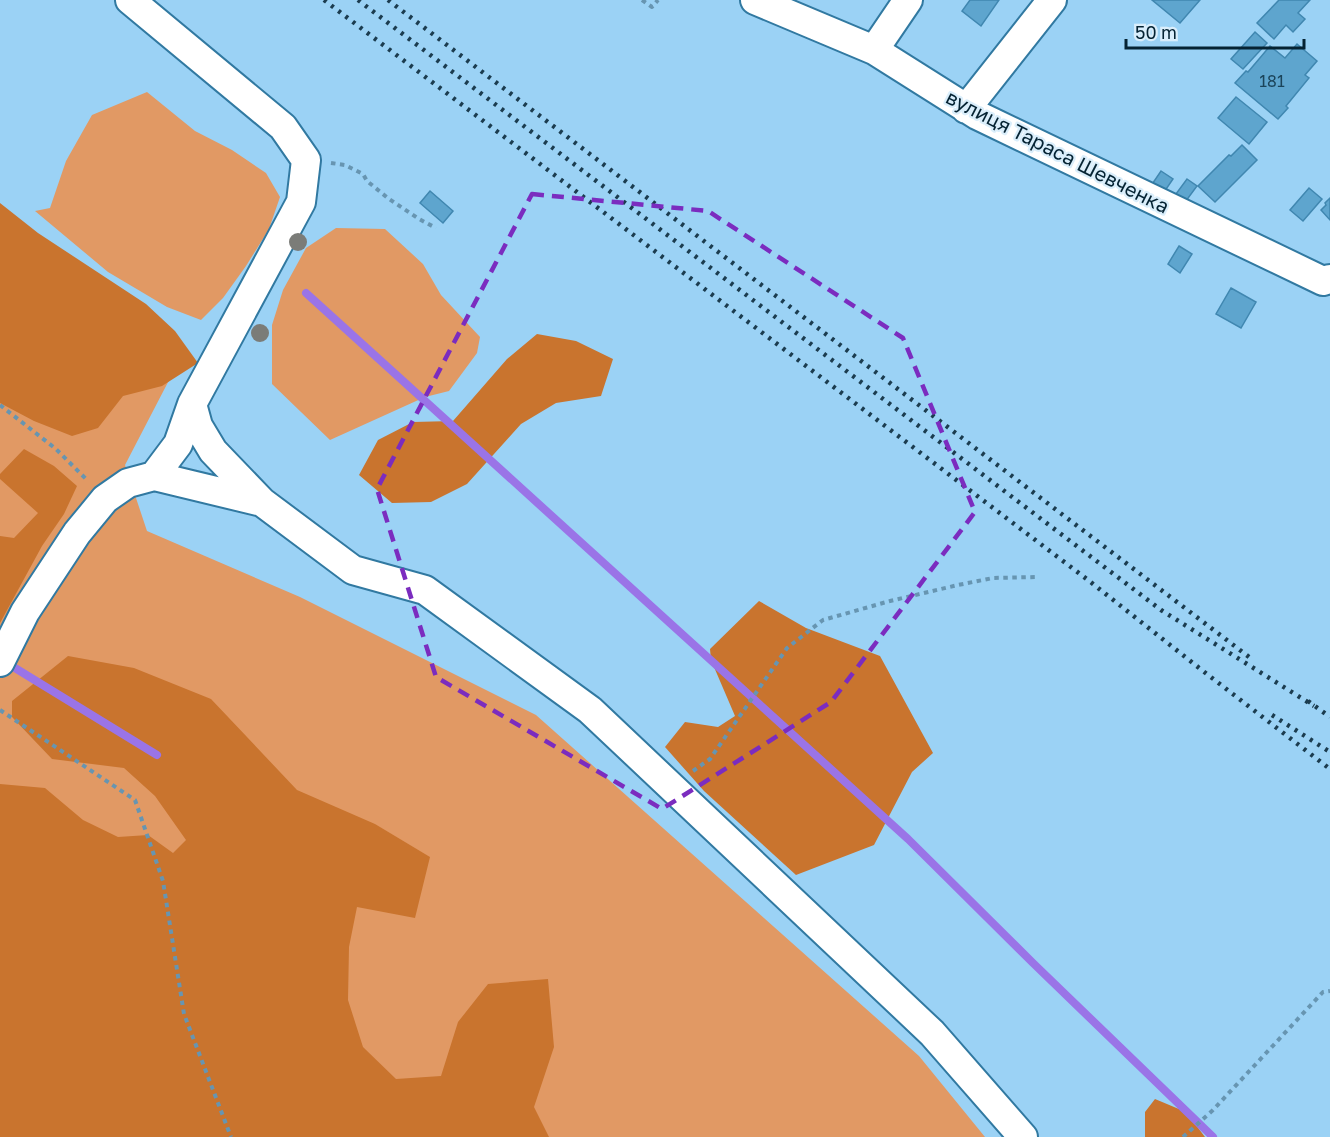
<svg xmlns="http://www.w3.org/2000/svg" width="1330" height="1137" viewBox="0 0 1330 1137" font-family="'Golos Text',sans-serif">
  <rect width="100%" height="100%" fill="#9bd2f5"/>
  <path fill="#e19964" d="M 147,92 L 195,131 L 232,150 L 266,173 L 280,197 L 269,229 L 246,266 L 223,298 L 201,320 L 167,307 L 108,272 L 35,211 L 50,208 L 66,161 L 92,115 Z
    M 0,217 L 179,361 L 125,465 L 147,531 L 300,597 L 536,715 L 919,1056 L 985,1137 L 0,1137 Z
    M 336,228 L 385,229 L 423,264 L 441,295 L 480,337 L 477,353 L 449,391 L 425,397 L 330,440 L 272,384 L 272,325 L 283,290 L 306,248 Z"/>
  <path fill="#c9742e" d="M 0,203 L 38,233 L 146,304 L 175,331 L 198,363 L 162,386 L 123,396 L 98,428 L 72,436 L 34,421 L 0,403 Z
    M 537,334 L 576,341 L 613,359 L 601,396 L 556,403 L 521,424 L 467,484 L 431,502 L 392,503 L 359,475 L 378,440 L 413,422 L 453,421 L 507,359 Z
    M 24,449 L 54,466 L 77,486 L 64,514 L 42,546 L 0,623 L 0,536 L 14,538 L 38,513 L 0,479 L 0,474 Z
    M 759,601 L 806,628 L 880,656 L 933,753 L 912,772 L 874,845 L 796,875 L 704,791 L 665,747 L 685,722 L 718,727 L 735,716 L 711,660 L 710,649 Z
    M 68,656 L 134,668 L 211,699 L 297,790 L 375,824 L 430,857 L 415,918 L 357,907 L 349,947 L 348,1000 L 363,1047 L 396,1079 L 441,1076 L 458,1022 L 488,984 L 548,979 L 554,1047 L 534,1107 L 549,1137 L 0,1137 L 0,784 L 45,788 L 83,820 L 118,837 L 148,835 L 173,853 L 186,840 L 155,796 L 124,768 L 52,759 L 12,717 L 12,701 Z
    M 1155,1099 L 1186,1112 L 1205,1137 L 1145,1137 L 1145,1112 Z"/>
  <g fill="none" stroke-linecap="round" stroke-linejoin="round">
    <path stroke="#9a74e7" stroke-width="8" d="M 306,293 L 908,839 L 1034,964 L 1213,1137
      M 15,668 L 157,755"/>
  </g>
  <path fill="#5ea5ce" stroke="#4087b0" stroke-width="1.5" d="M 970,0 L 999,0 L 981,26 L 962,11 Z
    M 1152,0 L 1200,0 L 1180,23 Z
    M 1279,0 L 1310,0 L 1298,13 L 1305,19 L 1293,32 L 1286,25 L 1274,39 L 1257,23 Z
    M 1255,32 L 1267,43 L 1243,69 L 1231,59 Z
    M 1297,44 L 1317,61 L 1305,75 L 1309,78 L 1286,106 L 1288,108 L 1278,119 L 1235,83 L 1246,71 L 1248,72 L 1270,46 L 1285,58 Z
    M 1236,97 L 1267,122 L 1249,144 L 1218,118 Z
    M 1242,145 L 1257,160 L 1215,202 L 1198,186 L 1229,155 L 1231,156 Z
    M 1161,171 L 1173,179 L 1158,201 L 1146,193 Z
    M 1187,179 L 1197,186 L 1180,209 L 1170,202 Z
    M 1309,188 L 1322,199 L 1303,221 L 1290,210 Z
    M 430,191 L 453,211 L 443,223 L 420,203 Z
    M 1330,198 L 1330,220 L 1321,210 L 1326,205 L 1325,203 Z
    M 1179,246 L 1192,254 L 1180,273 L 1168,264 Z
    M 1231,288 L 1256,302 L 1241,328 L 1216,314 Z"/>
  <g fill="none" stroke-linecap="round" stroke-linejoin="round">
    <defs>
      <path id="minor" d="M 130,0 L 283,127 L 306,160 L 301,202 L 192,404 L 178,444 L 154,476
        M 755,0 L 874,50 L 977,115 L 1323,281 L 1330,279
        M 874,50 L 908,0
        M 966,109 L 1052,0
        M 192,404 L 198,426 L 213,451 L 262,502
        M 0,662 L 25,612 L 77,533 L 105,499 L 128,483 L 154,476 L 262,502 L 353,570 L 425,590 L 590,710 L 932,1033 L 1023,1137"/>
    </defs>
    <use href="#minor" stroke="#3179a1" stroke-width="32"/>
    <path stroke="#6795b1" stroke-width="4" stroke-dasharray="4.5 4.5" stroke-linecap="butt" d="M 642,0 L 652,7 L 658,0
      M 331,163 L 345,165 L 363,174 L 367,181 L 389,199 L 419,219 L 436,228
      M 0,405 L 56,449 L 88,481
      M 0,710 L 135,800 L 163,881 L 184,1014 L 231,1137
      M 693,771 L 710,759 L 787,648 L 823,620 L 890,601 L 958,585 L 993,578 L 1038,577
      M 1183,1137 L 1213,1110 L 1323,992 L 1330,991"/>
    <use href="#minor" stroke="#fff" stroke-width="28"/>
    <path stroke="#1b3c4f" stroke-width="4.5" stroke-dasharray="3 6" stroke-linecap="butt" d="M 324,0 L 1088,580 L 1203,671 L 1330,769
      M 358,0 L 1161,610 L 1314,706
      M 388,0 L 1253,660
      M 1308,701 L 1330,717
      M 1272,715 L 1330,752"/>
  </g>
  <g fill="#7b7c78">
    <circle cx="298" cy="242" r="9"/>
    <circle cx="260" cy="333" r="9"/>
  </g>
  <path fill="none" stroke="#7b2cbf" stroke-width="4.5" stroke-dasharray="12 8" stroke-linejoin="round" d="M 532,194 L 708,211 L 903,338 L 975,512 L 831,702 L 662,809 L 436,677 L 377,489 Z"/>
  <g text-anchor="middle" dominant-baseline="central" stroke-width="4.5" stroke-linejoin="round" paint-order="stroke">
    <g font-size="16" fill="#1b445a">
      <text x="1272" y="81">181</text>
    </g>
    <g font-size="20" fill="#052333" stroke="#daeefb">
      <text transform="translate(1058 151) rotate(27)">вулиця Тараса Шевченка</text>
    </g>
  </g>
  <path d="M1126 39v9h178v-9" fill="none" stroke="#052333" stroke-width="3"/>
  <text x="1135" y="39" font-size="18" fill="#052333" stroke="#daeefb" stroke-width="4.5" paint-order="stroke">50 m</text>
</svg>
